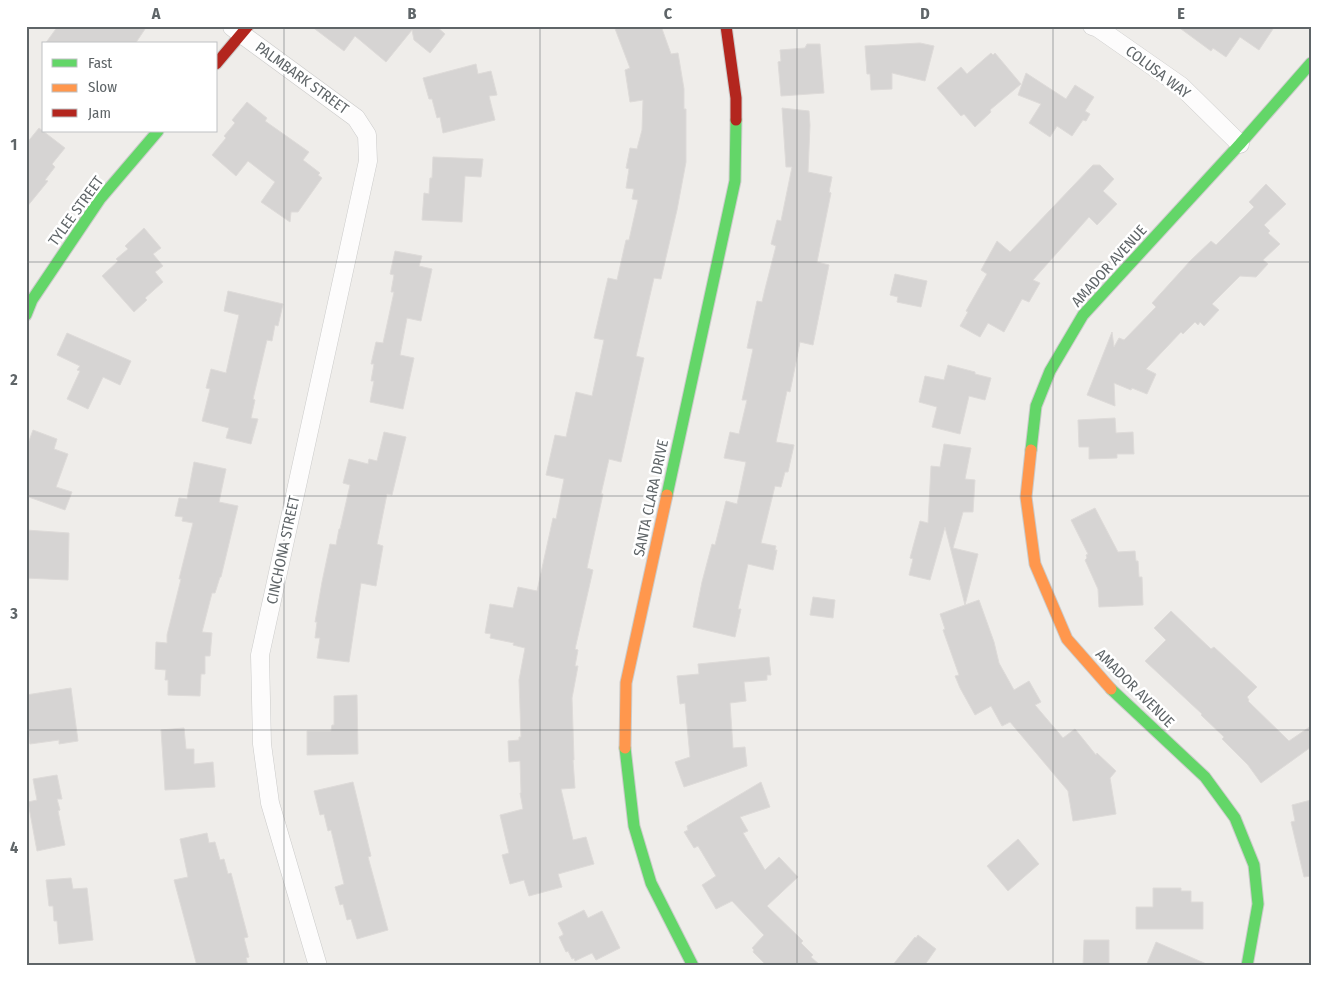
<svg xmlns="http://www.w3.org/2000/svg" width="1337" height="992" viewBox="0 0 1337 992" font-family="'Fira Sans Condensed',sans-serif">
  <rect width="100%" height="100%" fill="#efedea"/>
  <path fill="#d6d4d3" stroke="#dedbd9" d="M 58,26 L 147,26 L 135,44 L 45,44 Z
    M 311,26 L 436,26 L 445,34 L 430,53 L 414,40 L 412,30 L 386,62 L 355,36 L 344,51 Z
    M 614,26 L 661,26 L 671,54 L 678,53 L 684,89 L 684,109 L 686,109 L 686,162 L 677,210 L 661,279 L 654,278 L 636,356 L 644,358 L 621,462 L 609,459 L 601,494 L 603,494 L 587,568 L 593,570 L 575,649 L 578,650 L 575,666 L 578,666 L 572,698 L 574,760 L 573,760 L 575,788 L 561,789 L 573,840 L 586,837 L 594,864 L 558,874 L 562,887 L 529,896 L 524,880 L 510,884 L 502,855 L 509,853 L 500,815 L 523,809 L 520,793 L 521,793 L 520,761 L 509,762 L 508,741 L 519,740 L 519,737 L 521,737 L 519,680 L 525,648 L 513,645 L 514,643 L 490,638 L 491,634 L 485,633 L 490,604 L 513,608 L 518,587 L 537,591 L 553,518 L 556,519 L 564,479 L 546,475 L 555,435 L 566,437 L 576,392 L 592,396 L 604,340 L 594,338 L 608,278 L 617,280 L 626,240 L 629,240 L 638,200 L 632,199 L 634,189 L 626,188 L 629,169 L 626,168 L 630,148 L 637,149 L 642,130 L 643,100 L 630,102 L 625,70 L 630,68 Z
    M 1177,26 L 1275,26 L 1259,50 L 1240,37 L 1226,57 L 1213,48 L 1211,51 Z
    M 920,43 L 934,46 L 925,81 L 892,73 L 892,89 L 871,90 L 870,74 L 867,74 L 865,46 Z
    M 807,44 L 820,44 L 824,93 L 781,96 L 778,62 L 781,61 L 780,50 L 805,48 Z
    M 991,53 L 993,55 L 995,53 L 1021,84 L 990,110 L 991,112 L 975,127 L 964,114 L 961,116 L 937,88 L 961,67 L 967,74 Z
    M 476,64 L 478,74 L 491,71 L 497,95 L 489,96 L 495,120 L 443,133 L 440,117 L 437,118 L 432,99 L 429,99 L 423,78 Z
    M 1026,73 L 1066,99 L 1075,85 L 1094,97 L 1085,111 L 1090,114 L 1086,121 L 1083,120 L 1072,136 L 1057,126 L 1050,137 L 1029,123 L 1041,104 L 1018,95 Z
    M 247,102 L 267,118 L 265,121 L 309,152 L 303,160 L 320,173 L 318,175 L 322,178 L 298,212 L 291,212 L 290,222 L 261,202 L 275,182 L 248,161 L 236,176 L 212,155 L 226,138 L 224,136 L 235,123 L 232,120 Z
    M 782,108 L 809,111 L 810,125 L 808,172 L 832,177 L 829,192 L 831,193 L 817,262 L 829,265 L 813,345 L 800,342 L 790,392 L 787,391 L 776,442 L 794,445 L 788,472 L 785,472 L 781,487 L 775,486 L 761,543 L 776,546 L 775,550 L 777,550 L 773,570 L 748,564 L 738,609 L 741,609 L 735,637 L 693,627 L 702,582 L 712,544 L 715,545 L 726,501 L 737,504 L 746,462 L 724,458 L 730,432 L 739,434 L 747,400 L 742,400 L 753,349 L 747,348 L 757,301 L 762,302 L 765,289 L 776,246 L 771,244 L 777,220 L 781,221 L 792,167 L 786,167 Z
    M 39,128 L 65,148 L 52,164 L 55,167 L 45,180 L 48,181 L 26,208 L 26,144 Z
    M 433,157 L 483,159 L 481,177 L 465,176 L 462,222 L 422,220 L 424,193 L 429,194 L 430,178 L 432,178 Z
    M 1093,165 L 1100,165 L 1114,179 L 1103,191 L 1117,204 L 1097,225 L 1089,217 L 1033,280 L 1040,283 L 1029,302 L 1022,299 L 1004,332 L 988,323 L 980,337 L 960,326 L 968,312 L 966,311 L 987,274 L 981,270 L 997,241 L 1010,252 Z
    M 1266,184 L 1286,204 L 1264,225 L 1270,231 L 1268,233 L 1280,244 L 1263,260 L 1268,264 L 1256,277 L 1240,276 L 1212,304 L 1219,310 L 1204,326 L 1200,322 L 1198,325 L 1195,322 L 1183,334 L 1181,332 L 1146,369 L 1156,374 L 1147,394 L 1132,388 L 1131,390 L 1114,383 L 1115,406 L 1087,395 L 1112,332 L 1114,347 L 1119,338 L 1124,340 L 1156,307 L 1152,303 L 1191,260 L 1211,241 L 1216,245 L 1254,207 L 1249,202 Z
    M 144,228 L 161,248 L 153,254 L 163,266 L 155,272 L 163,282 L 145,298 L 147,300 L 134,312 L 102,276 L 118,261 L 116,259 L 128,249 L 125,246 Z
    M 395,251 L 422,256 L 419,266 L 432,269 L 421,321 L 407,318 L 400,355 L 414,358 L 403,409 L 370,402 L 374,381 L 371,381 L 374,364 L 371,364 L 376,342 L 383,343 L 394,292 L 391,292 L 394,275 L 390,274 Z
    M 895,274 L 927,281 L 921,307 L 897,302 L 898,297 L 890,295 Z
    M 228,291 L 283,304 L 278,326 L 275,325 L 272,341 L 267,340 L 253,399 L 255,400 L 251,418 L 258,419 L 251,444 L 226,438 L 229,428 L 202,421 L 210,389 L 206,388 L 211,369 L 226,373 L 239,315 L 224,311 Z
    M 67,333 L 131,361 L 120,385 L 103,377 L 88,409 L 67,399 L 80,371 L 77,370 L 80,366 L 57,355 Z
    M 948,365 L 975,372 L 975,374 L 991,378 L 985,400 L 969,396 L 960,434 L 932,427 L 937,407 L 919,402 L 925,376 L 944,380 Z
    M 1115,418 L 1116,433 L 1133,432 L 1134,454 L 1117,454 L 1117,458 L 1089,459 L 1089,447 L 1079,447 L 1078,420 Z
    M 33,430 L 57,439 L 54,449 L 68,454 L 56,487 L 72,492 L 65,510 L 26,496 L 26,449 Z
    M 384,432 L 406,437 L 392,495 L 387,494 L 377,544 L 383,546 L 376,586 L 361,583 L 349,662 L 317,658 L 320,638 L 315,638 L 317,622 L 315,622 L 322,582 L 330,544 L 336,545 L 339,529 L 340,529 L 350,485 L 343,483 L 349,459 L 368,464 L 369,459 L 377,461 Z
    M 944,444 L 971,448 L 965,479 L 975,480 L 973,512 L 963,512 L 953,548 L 978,554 L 965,605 L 979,600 L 994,642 L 999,663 L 1014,690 L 1029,681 L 1041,702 L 1035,705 L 1063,738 L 1075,729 L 1096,755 L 1097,753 L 1116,771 L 1110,778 L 1116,814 L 1073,821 L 1068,791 L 1010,722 L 1002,726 L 991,706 L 975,715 L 960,688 L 955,676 L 959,675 L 943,630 L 945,629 L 940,614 L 965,605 L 945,527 L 930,580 L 909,575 L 913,559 L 910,558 L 920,521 L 928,523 L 931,466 L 940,467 Z
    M 194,462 L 226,469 L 219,502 L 238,506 L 221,577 L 220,577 L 215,593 L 212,593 L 202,632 L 212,633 L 210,656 L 205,656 L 205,674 L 201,674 L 200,696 L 168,695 L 168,680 L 165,680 L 166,670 L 155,669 L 156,642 L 167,643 L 167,635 L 181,579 L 179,579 L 193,523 L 182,521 L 183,517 L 175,516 L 179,498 L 187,499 Z
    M 1095,508 L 1118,552 L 1135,551 L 1136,561 L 1138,561 L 1139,577 L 1142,577 L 1143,605 L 1099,607 L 1098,589 L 1085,560 L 1087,558 L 1086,555 L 1088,554 L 1071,520 Z
    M 26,530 L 69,533 L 68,580 L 26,578 Z
    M 813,597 L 835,600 L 833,618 L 810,615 Z
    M 1171,611 L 1211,649 L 1214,647 L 1257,687 L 1247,697 L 1249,700 L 1248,701 L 1289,741 L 1311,726 L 1311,747 L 1261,783 L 1248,765 L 1222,739 L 1224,737 L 1201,715 L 1202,714 L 1145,661 L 1166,640 L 1154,628 Z
    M 769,657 L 771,675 L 767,675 L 767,680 L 744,682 L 746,701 L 730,703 L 733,748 L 745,747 L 747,766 L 684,787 L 675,762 L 690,757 L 685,703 L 680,704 L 677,676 L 699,674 L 698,664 Z
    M 71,688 L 78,741 L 59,744 L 59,740 L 30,744 L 26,714 L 26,695 Z
    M 357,695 L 358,754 L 307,755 L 307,731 L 331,731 L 332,725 L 334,725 L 334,696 Z
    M 184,728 L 186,749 L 194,749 L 194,764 L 213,762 L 215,787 L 165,790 L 161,730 Z
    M 57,775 L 62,799 L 57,799 L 60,810 L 58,811 L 65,845 L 37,851 L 28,802 L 37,800 L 33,779 Z
    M 353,782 L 371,856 L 368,857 L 388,930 L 357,939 L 351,919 L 347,920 L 343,904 L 340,905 L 335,887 L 344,884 L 331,830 L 328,831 L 324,814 L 320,815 L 314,791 Z
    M 761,782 L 770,807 L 740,817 L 748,831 L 743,833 L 765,870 L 779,857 L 798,877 L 767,906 L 803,941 L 801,943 L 813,955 L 811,957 L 821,966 L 767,966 L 753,952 L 754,950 L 752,948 L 764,935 L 732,901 L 716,909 L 702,885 L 716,876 L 698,846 L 694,848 L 684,832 L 688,830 L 687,826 Z
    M 1311,800 L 1311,876 L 1304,877 L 1291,822 L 1295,821 L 1292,805 Z
    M 207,833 L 209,843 L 215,842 L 220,860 L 224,859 L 228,874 L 231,873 L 248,937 L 244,938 L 249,957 L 246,958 L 248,966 L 197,966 L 174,880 L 188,877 L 180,839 Z
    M 1018,839 L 1039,864 L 1008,891 L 987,866 Z
    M 71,878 L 73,889 L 87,888 L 93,940 L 59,944 L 57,921 L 54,921 L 53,906 L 49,906 L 46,880 Z
    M 1153,888 L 1181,888 L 1181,891 L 1191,891 L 1191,902 L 1203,902 L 1203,929 L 1136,929 L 1136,907 L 1153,907 Z
    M 584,910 L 588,918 L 602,911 L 620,948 L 596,960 L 592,953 L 575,961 L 574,958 L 572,959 L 568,951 L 566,952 L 559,937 L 563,935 L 563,933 L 558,923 Z
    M 918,935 L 936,949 L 924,966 L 892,966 L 915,937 L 916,938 Z
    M 1084,940 L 1109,940 L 1109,966 L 1083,966 Z
    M 1156,942 L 1211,966 L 1146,966 Z"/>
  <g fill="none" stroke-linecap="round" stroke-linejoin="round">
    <defs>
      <path id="street" d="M 1092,26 L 1098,28 L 1181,86 L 1240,144
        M 232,27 L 356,118 L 367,135 L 368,161 L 260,655 L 262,744 L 270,803 L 318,966"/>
      <path id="fast" d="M 26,315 L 32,300 L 100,199 L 158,131
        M 1031,450 L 1036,406 L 1050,371 L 1083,315 L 1240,144 L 1311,63
        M 667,495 L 735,181 L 736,120
        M 1111,689 L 1205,777 L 1235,818 L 1254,865 L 1258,904 L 1247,966
        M 625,748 L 634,826 L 651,883 L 693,966"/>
      <path id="slow" d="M 1031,450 L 1026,497 L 1035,564 L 1067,639 L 1111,689
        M 625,748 L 626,683 L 667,495"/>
      <path id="jam" d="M 726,26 L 736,98 L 736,120
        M 216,64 L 248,26"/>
    </defs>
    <use href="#street" stroke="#cbcbca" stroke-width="19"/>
    <use href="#fast" stroke="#cbcbca" stroke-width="13"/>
    <use href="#slow" stroke="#cbcbca" stroke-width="13"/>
    <use href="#jam" stroke="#cbcbca" stroke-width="13"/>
    <use href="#street" stroke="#fdfcfc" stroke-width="18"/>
    <use href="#fast" stroke="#63d668" stroke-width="11"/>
    <use href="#slow" stroke="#ff974d" stroke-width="11"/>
    <use href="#jam" stroke="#b3261e" stroke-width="11"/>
  </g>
  <path fill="none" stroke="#5f6568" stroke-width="1" stroke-opacity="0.55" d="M 284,26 L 284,966M 540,26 L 540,966M 797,26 L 797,966M 1053,26 L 1053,966M 26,262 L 1311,262M 26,496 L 1311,496M 26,730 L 1311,730"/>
  <g text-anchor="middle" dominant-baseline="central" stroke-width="5" stroke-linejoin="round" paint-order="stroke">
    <g font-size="15" fill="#5f6568" stroke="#fff">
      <text transform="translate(1158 72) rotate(37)">COLUSA WAY</text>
      <text transform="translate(302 78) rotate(36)">PALMBARK STREET</text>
      <text transform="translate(76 211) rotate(-54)">TYLEE STREET</text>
      <text transform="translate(1109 266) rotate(-48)">AMADOR AVENUE</text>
      <text transform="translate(651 498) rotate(-78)">SANTA CLARA DRIVE</text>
      <text transform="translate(283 550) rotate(-78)">CINCHONA STREET</text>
      <text transform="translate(1135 688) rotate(45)">AMADOR AVENUE</text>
    </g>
  </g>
  <rect width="1337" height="992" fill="none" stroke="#ffffff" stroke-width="55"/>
  <rect x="42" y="42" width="175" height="90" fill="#ffffff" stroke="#bfc1c3"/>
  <rect x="52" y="59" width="25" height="8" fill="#63d668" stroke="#bfc1c3"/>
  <text x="88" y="68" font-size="15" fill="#5f6568">Fast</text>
  <rect x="52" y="84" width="25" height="8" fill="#ff974d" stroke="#bfc1c3"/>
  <text x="88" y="92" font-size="15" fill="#5f6568">Slow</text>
  <rect x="52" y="109" width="25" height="8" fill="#b3261e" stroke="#bfc1c3"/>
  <text x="88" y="118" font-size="15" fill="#5f6568">Jam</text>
  <rect x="28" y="28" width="1282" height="936" fill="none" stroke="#5f6568" stroke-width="2"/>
  <g font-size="16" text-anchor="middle" font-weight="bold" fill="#5f6568">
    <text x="156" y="19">A</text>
    <text x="412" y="19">B</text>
    <text x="668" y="19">C</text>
    <text x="925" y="19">D</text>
    <text x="1181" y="19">E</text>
    <text x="14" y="150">1</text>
    <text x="14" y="385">2</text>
    <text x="14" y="619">3</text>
    <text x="14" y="853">4</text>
  </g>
</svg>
